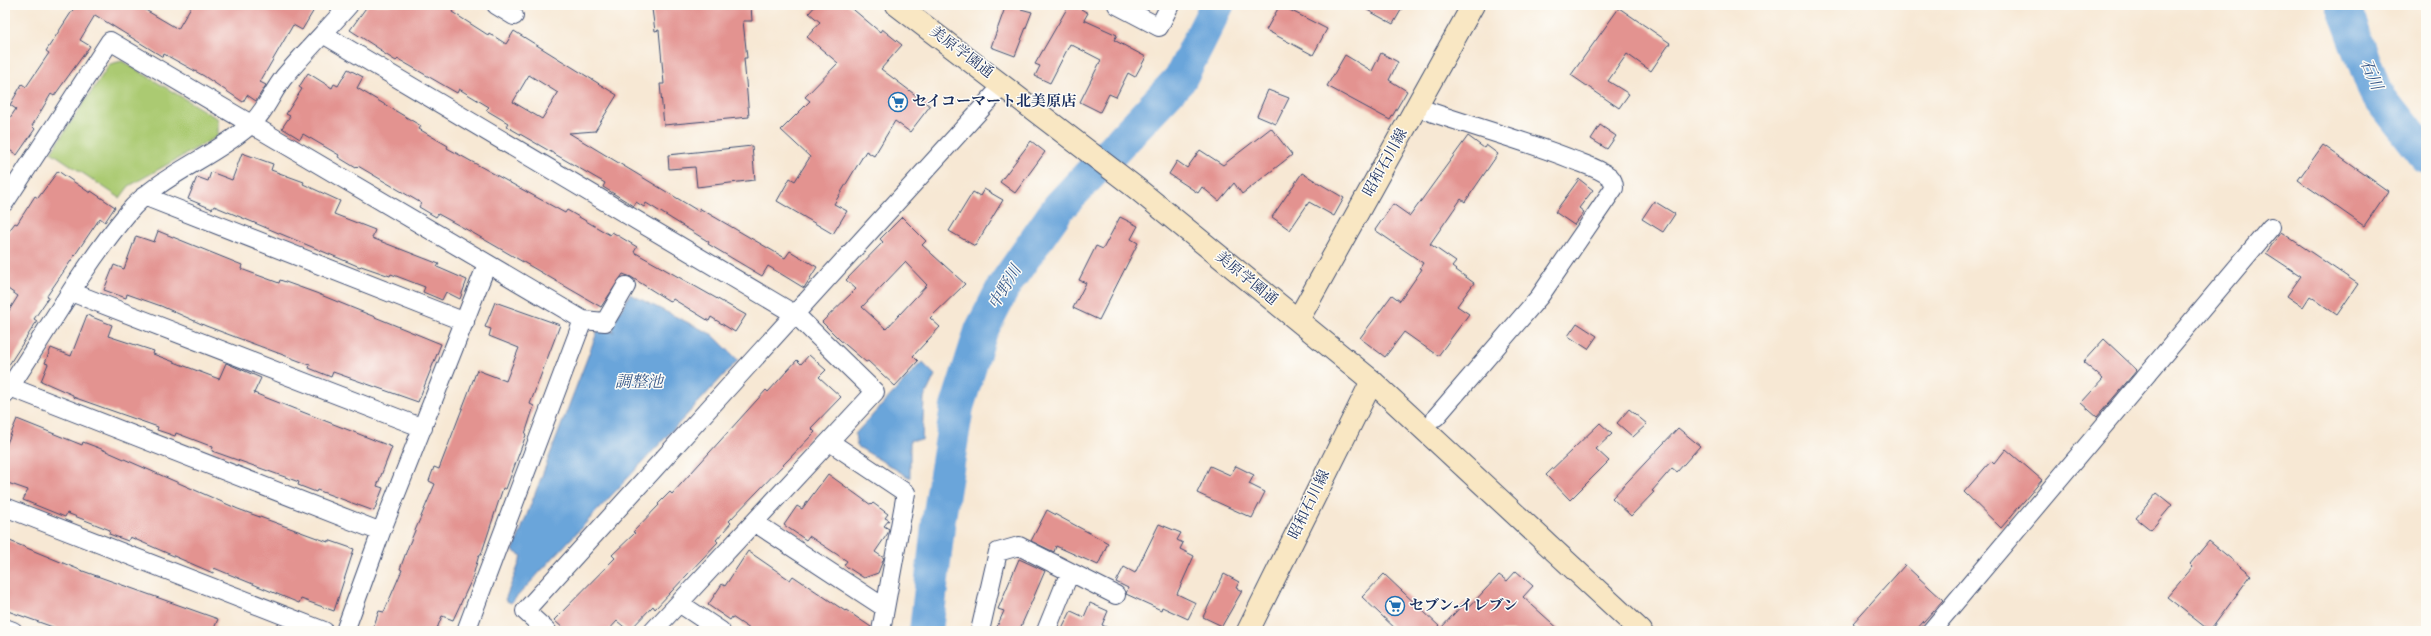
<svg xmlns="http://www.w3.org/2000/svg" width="2431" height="636" viewBox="0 0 2431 636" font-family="'Sorts Mill Goudy','Noto Serif JP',serif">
  <rect width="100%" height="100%" fill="#fdfcf7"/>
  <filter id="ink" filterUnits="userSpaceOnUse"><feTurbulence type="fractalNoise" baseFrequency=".025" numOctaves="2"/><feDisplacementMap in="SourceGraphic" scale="8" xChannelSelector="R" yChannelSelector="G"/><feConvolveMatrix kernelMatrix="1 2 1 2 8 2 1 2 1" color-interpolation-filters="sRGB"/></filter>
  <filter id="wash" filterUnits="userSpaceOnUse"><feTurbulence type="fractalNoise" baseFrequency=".012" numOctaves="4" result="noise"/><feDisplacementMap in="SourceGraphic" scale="16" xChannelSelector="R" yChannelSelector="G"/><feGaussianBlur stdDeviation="0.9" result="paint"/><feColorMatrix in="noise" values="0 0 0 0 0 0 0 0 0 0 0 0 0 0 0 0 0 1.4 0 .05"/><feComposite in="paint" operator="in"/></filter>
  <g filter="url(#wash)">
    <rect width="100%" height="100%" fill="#f7e8d4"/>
    <path fill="#abca72" stroke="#637c68" d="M 122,61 L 218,119 L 218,136 L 129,186 L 120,198 L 51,152 L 110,64 Z"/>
    <path fill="#6aa5da" stroke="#426a9c" d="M 630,294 L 713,335 L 738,360 L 511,603 L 505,600 L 522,556 L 513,551 L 598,330 L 614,332 L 612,325 Z
      M 922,362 L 935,375 L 924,398 L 922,440 L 910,440 L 910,478 L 857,446 L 855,434 Z"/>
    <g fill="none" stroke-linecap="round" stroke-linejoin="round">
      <path stroke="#6aa5da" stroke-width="34" d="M 2343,5 L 2375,91 L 2426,156
        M 926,631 L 939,518 L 957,407 L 981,331 L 1004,286 L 1059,207 L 1180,79 L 1217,5"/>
    </g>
    <g id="blocks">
      <path fill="#e39390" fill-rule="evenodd" d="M 76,5 L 137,5 L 178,29 L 192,5 L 317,5 L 302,30 L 293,25 L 260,82 L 266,85 L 256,101 L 247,95 L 243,102 L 204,76 L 164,54 L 163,57 L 95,15 L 80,40 L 90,46 L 54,96 L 51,94 L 32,126 L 35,129 L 17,155 L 5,147 L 5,125 L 16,109 L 10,105 L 22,84 L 26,87 L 49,53 L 46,51 Z
        M 368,5 L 456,5 L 452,12 L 488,35 L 489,33 L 506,44 L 514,31 L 617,95 L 595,131 L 569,133 L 700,212 L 699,208 L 785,258 L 790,251 L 817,267 L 804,288 L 768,266 L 762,276 L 708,244 L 709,242 L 646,203 L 644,207 L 636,202 L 634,206 L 603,187 L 605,183 L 506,126 L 508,123 L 486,110 L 489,107 L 459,89 L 457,93 L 398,59 L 396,61 L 380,51 L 381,50 L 350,30 ZM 529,75 L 558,93 L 542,119 L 513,102 Z
        M 691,5 L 751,5 L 752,21 L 743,21 L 747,58 L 744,58 L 749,117 L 664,125 L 660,84 L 664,84 L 659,30 L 655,31 L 652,9 Z
        M 816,5 L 848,5 L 880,32 L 882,29 L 902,45 L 881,69 L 930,106 L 910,132 L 895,121 L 874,156 L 866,151 L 834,204 L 847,211 L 833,234 L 777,201 L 790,178 L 795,181 L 810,157 L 781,130 L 810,101 L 805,97 L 838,63 L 807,37 L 820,22 L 809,13 Z
        M 1006,5 L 1032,12 L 1015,56 L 991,47 Z
        M 1069,5 L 1074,5 L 1088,13 L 1084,20 L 1117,35 L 1114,40 L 1146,57 L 1135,77 L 1128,73 L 1116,97 L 1109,94 L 1100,112 L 1080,102 L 1101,60 L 1070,44 L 1050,83 L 1035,76 L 1040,66 L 1035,64 Z
        M 1280,5 L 1327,29 L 1313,55 L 1266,30 Z
        M 1358,5 L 1404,5 L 1393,24 Z
        M 1619,8 L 1670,43 L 1651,71 L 1627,54 L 1608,81 L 1629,94 L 1619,108 L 1571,75 Z
        M 1381,53 L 1398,62 L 1389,80 L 1407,91 L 1390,120 L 1327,86 L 1345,55 L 1372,71 Z
        M 348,69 L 363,77 L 357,88 L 421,126 L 419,129 L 448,146 L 447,148 L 565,213 L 567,210 L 610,235 L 612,232 L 637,247 L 634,252 L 746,315 L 735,332 L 711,317 L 709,321 L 673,299 L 671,302 L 631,277 L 623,274 L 601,307 L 473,233 L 438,214 L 436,217 L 419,207 L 421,203 L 358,166 L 356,168 L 338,157 L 339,155 L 303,134 L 300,139 L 282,128 L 290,116 L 286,114 L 302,89 L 299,87 L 308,73 L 332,88 L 334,84 L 338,86 Z
        M 1268,90 L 1289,98 L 1276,124 L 1257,116 Z
        M 1600,125 L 1616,136 L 1607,149 L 1591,139 Z
        M 1271,128 L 1292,155 L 1242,194 L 1234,183 L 1219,201 L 1202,187 L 1198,193 L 1169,174 L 1177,161 L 1187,168 L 1200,150 L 1223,165 Z
        M 1468,136 L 1484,148 L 1486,145 L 1498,154 L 1465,202 L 1461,199 L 1430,244 L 1456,262 L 1452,267 L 1474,283 L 1457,306 L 1469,314 L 1438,356 L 1404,332 L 1385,357 L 1360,338 L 1392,295 L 1400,301 L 1422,269 L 1420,268 L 1423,263 L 1375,230 L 1393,204 L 1410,216 Z
        M 1031,141 L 1045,152 L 1015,193 L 1000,182 Z
        M 2323,145 L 2388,191 L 2364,226 L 2298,180 Z
        M 752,146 L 755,180 L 697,187 L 695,167 L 669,169 L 668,155 Z
        M 242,153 L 273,164 L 271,170 L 304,182 L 303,184 L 340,201 L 334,214 L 375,230 L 372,238 L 439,264 L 437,267 L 467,280 L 460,299 L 446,292 L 442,300 L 423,292 L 425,287 L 391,274 L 390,276 L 361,266 L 360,267 L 214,206 L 212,209 L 188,199 L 197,177 L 208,181 L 211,172 L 232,180 Z
        M 58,171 L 90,193 L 91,191 L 115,207 L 105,222 L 100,218 L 47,296 L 49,297 L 34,319 L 37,321 L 5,371 L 5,317 L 18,296 L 5,287 L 5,236 L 15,223 L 17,224 L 35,196 L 38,198 Z
        M 1302,173 L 1344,198 L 1334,216 L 1309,202 L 1290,230 L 1272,217 Z
        M 1579,179 L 1593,190 L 1579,208 L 1584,212 L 1574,225 L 1555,212 Z
        M 984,189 L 1003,200 L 975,246 L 949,231 L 973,192 L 980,196 Z
        M 1654,201 L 1675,214 L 1663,232 L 1642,219 Z
        M 902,217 L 926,241 L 922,245 L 965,284 L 930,318 L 940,327 L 913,356 L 918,361 L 895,386 L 868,361 L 866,362 L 840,340 L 822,322 L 856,289 L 846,280 L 883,242 L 880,239 ZM 905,262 L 927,285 L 886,329 L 862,307 Z
        M 1120,217 L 1138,226 L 1131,239 L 1138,243 L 1099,320 L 1073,308 L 1086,283 L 1079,280 L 1096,246 L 1103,249 Z
        M 158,231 L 242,265 L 241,269 L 279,283 L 280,280 L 316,293 L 441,344 L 418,402 L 333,372 L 331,377 L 309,368 L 310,365 L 206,326 L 161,306 L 127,294 L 126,298 L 104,290 L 114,265 L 124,269 L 136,236 L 154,242 Z
        M 2281,232 L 2358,284 L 2337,315 L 2310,296 L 2303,307 L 2287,296 L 2301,276 L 2266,253 Z
        M 495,302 L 560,325 L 530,404 L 534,406 L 525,434 L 526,435 L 506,489 L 503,488 L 481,555 L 479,555 L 472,579 L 453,620 L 442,616 L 436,631 L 372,631 L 379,611 L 384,612 L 402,570 L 400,569 L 408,547 L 435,484 L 429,481 L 434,467 L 439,469 L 477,370 L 506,381 L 519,348 L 489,336 L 491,329 L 485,327 Z
        M 87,315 L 112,325 L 108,336 L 154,351 L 153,354 L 219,379 L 226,363 L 261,378 L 254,393 L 392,447 L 377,486 L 383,488 L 374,511 L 317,490 L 316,492 L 298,485 L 299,482 L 212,451 L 213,447 L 176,433 L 175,436 L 157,430 L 158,427 L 73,397 L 73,395 L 41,381 L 48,364 L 45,363 L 51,348 L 71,356 Z
        M 1577,323 L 1597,336 L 1588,349 L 1568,336 Z
        M 2104,339 L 2137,370 L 2097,417 L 2081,403 L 2103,379 L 2083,362 Z
        M 809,355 L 826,370 L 819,377 L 841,397 L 811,428 L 815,432 L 729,521 L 731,523 L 716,540 L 718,542 L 655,609 L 653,606 L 629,631 L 617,621 L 608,631 L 566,631 L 554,620 L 615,558 L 612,555 L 635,533 L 633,532 L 659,505 L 658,504 L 670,492 L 672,494 L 766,390 L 768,392 L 797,360 L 801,364 Z
        M 1629,409 L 1647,424 L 1633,437 L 1617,423 Z
        M 17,419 L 82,445 L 83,442 L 99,448 L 238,509 L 328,542 L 328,540 L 354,549 L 334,611 L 301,599 L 299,603 L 214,568 L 213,573 L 130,537 L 128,541 L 109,534 L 110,530 L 67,513 L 65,517 L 23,500 L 28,490 L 5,482 L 5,448 Z
        M 1600,423 L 1612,434 L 1596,449 L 1609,461 L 1570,500 L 1546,475 Z
        M 1678,428 L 1700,446 L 1677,472 L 1672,468 L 1652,491 L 1654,492 L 1631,516 L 1612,498 Z
        M 2006,449 L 2042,480 L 2001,528 L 1964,492 L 1991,461 L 1994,464 Z
        M 1210,466 L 1230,475 L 1236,466 L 1254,475 L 1249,484 L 1265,492 L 1252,518 L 1197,493 Z
        M 828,474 L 871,505 L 873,503 L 888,514 L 885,518 L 889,520 L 884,526 L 889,529 L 888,533 L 875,552 L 884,558 L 878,573 L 864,578 L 844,565 L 847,561 L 809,536 L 806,540 L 784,525 L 797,506 L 802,509 Z
        M 2157,493 L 2172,505 L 2151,530 L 2136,518 Z
        M 1047,510 L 1108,543 L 1098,565 L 1056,546 L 1054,552 L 1031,541 Z
        M 1159,524 L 1181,533 L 1177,540 L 1183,543 L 1180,549 L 1194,556 L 1177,594 L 1196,603 L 1188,619 L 1162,607 L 1161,610 L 1126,594 L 1128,588 L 1116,582 L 1124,567 L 1135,573 Z
        M 5,539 L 80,570 L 218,619 L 213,631 L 64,631 L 5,610 Z
        M 2209,541 L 2251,575 L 2210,631 L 2167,597 L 2193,567 L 2190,564 Z
        M 748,551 L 790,580 L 793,576 L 845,611 L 846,610 L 871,627 L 871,631 L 753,631 L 732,617 L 730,620 L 708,605 L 722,584 L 725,586 Z
        M 1019,559 L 1045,571 L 1019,631 L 995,631 L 1004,611 L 998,609 Z
        M 1905,565 L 1943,600 L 1915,631 L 1862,631 L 1853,623 Z
        M 1516,571 L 1533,586 L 1523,597 L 1561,631 L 1398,631 L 1362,597 L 1384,574 L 1441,628 L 1465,602 L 1470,606 L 1499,575 L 1507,581 Z
        M 1224,574 L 1239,582 L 1236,588 L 1242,591 L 1222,626 L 1203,617 Z
        M 1090,603 L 1108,611 L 1102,625 L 1114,631 L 1061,631 L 1071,611 L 1084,617 Z"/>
    </g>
  </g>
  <g filter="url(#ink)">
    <use href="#blocks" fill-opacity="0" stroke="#3c4b70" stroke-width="1"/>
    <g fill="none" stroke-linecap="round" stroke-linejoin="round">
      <defs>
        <path id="street" d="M 496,5 L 514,16
          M 1117,5 L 1159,27 L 1170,5
          M 323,34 L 796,315 L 875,392 L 653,631
          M 1416,107 C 1467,125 1520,139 1571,159 C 1583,164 1599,168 1610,177 C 1613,180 1614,184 1614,188 L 1540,296 L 1436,417
          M 144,196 L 465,322
          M 5,202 L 110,41 L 583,320 L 466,631
          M 71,292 L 423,428
          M 583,320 L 605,322 L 626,286
          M 5,385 L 381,532
          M 5,394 C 45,335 81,269 127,214 C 159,175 211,159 249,126 C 264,114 272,92 284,77 C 305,52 328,29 349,5
          M 830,442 L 906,493 L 881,631
          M 5,507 L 324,631
          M 754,522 L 885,608
          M 679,603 L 721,631
          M 5,628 L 13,631
          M 345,631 L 381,532 L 487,264
          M 547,631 L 525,611 L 1003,85
          M 980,631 L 998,552 L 1019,546 L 1116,595
          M 1046,631 L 1070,572
          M 1931,631 L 2271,227"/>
        <path id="secondary" d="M 897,5 L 1136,188 L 1372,381 L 1641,631
          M 1298,320 L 1473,5
          M 1248,631 L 1372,381"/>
      </defs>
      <use href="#street" stroke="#3c4b70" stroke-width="20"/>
      <use href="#secondary" stroke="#3c4b70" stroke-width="24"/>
      <use href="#street" stroke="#fff" stroke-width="18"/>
      <use href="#secondary" stroke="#f9e7c3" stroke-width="22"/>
    </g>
  </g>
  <defs>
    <symbol id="supermarket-ring" viewBox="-11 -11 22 22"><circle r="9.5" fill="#fdfcf7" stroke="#1f6fb2" stroke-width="1.5"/><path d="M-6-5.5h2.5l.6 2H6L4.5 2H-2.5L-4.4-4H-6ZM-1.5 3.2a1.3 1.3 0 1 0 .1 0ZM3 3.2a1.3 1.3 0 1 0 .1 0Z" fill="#1f6fb2"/></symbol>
  </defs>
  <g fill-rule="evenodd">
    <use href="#supermarket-ring" x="887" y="91" width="22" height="22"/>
    <use href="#supermarket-ring" x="1384" y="595" width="22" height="22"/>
  </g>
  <g text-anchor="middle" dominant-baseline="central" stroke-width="3" stroke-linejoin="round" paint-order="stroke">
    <g font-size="15" fill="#1b2f5e" stroke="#fdfcf7">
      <text transform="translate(961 53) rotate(37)">美原学園通</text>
      <text transform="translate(1386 163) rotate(-61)">昭和石川線</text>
      <text transform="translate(1246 279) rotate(39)">美原学園通</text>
      <text transform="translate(1310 505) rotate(-64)">昭和石川線</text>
    </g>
    <g font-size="15" font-weight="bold" fill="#1b2f5e" stroke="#fdfcf7" text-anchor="start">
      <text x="912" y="102">セイコーマート北美原店</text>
      <text x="1409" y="606">セブン-イレブン</text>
    </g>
    <g font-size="16" font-style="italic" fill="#375889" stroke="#fdfcf7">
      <text transform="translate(2370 75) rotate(67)">石川</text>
      <text transform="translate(1006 288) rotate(-59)">中野川</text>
      <text x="639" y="383">調整池</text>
    </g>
  </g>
  <rect width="2431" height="636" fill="none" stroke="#fdfcf7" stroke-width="20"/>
</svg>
